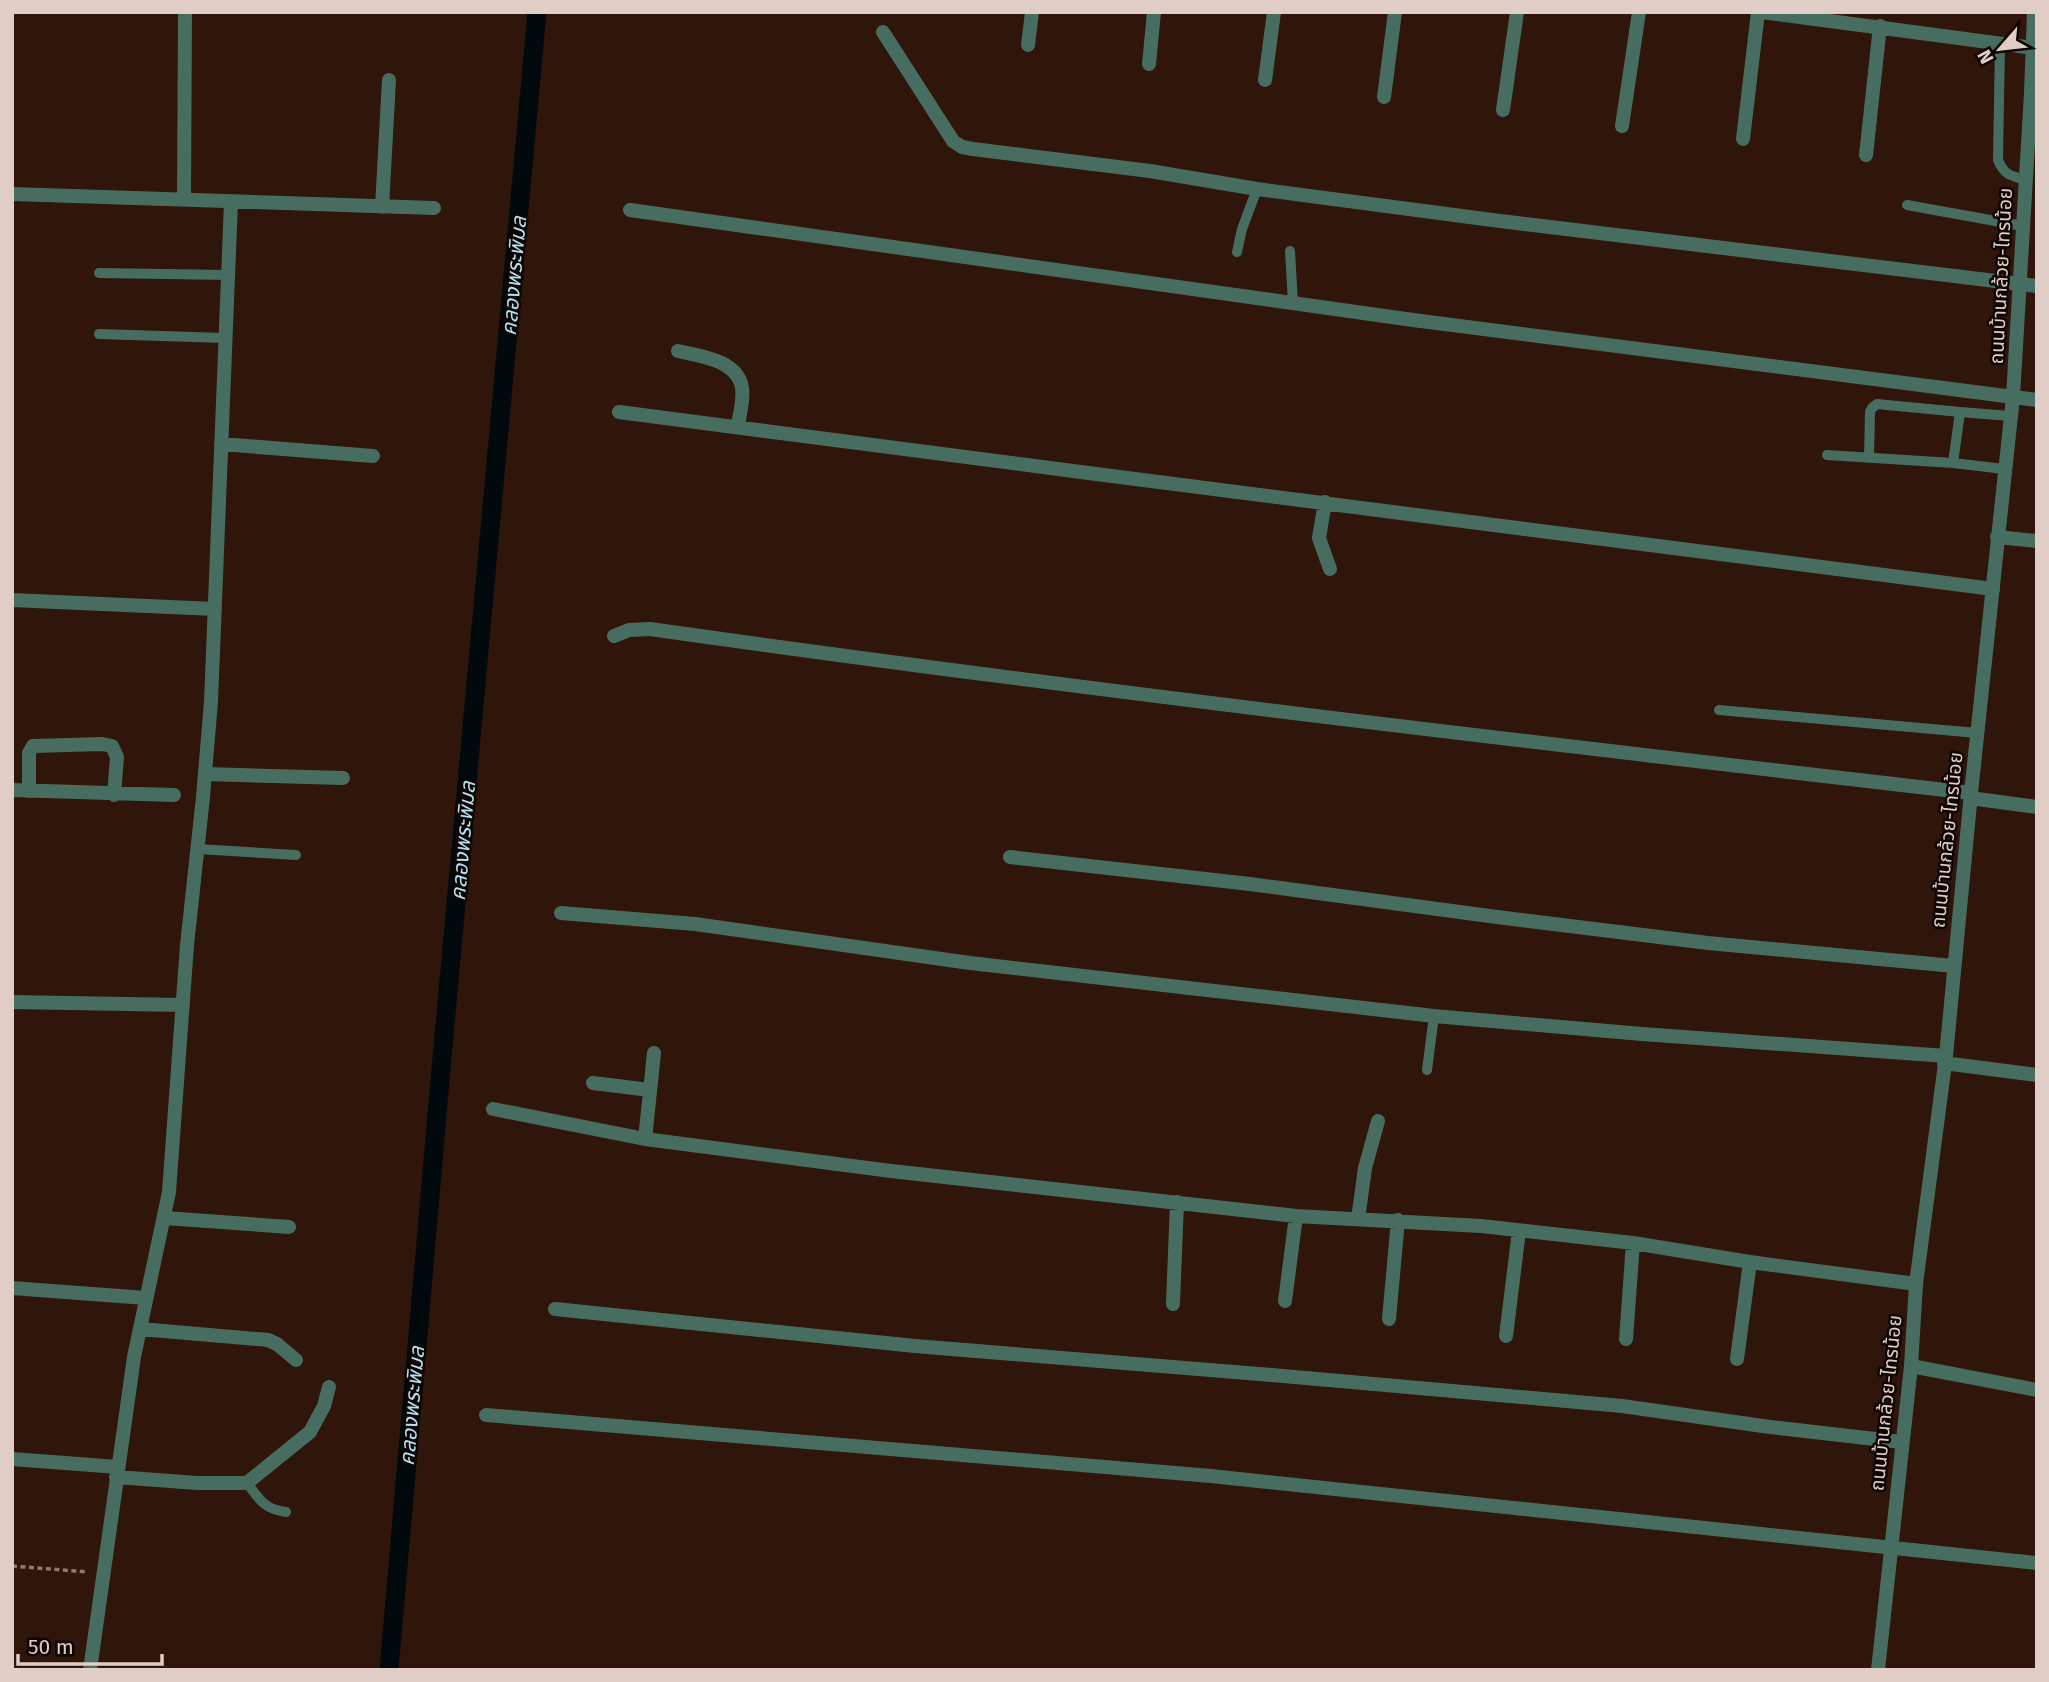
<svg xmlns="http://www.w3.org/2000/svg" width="2049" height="1682" viewBox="0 0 2049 1682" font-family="'Fira Sans','Noto Sans Thai',sans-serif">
  <rect width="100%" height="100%" fill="#2f150a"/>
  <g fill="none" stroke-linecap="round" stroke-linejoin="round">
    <path stroke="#01090d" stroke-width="19" d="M 389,1670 L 440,1080 L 537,12"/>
    <path stroke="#8f7970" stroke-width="3.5" stroke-dasharray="5 3.5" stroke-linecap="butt" d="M 12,1566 L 88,1572"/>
    <path stroke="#476d61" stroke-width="10" d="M 2000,43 L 1998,160 C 2004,175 2011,176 2026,180
      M 1907,205 L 2023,226
      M 1290,251 L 1293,303
      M 1237,252 L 1242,229 L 1257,189
      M 99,273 L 229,275
      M 99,334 L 225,338
      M 1827,455 L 1953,463 L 2004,469
      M 1869,457 L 1870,412 L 1872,408 L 1877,404 L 1960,412
      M 1953,463 L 1960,412 L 2010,416
      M 1719,710 L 1977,733
      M 198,849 L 296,855
      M 1427,1070 L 1434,1016
      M 247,1483 C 260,1500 264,1509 286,1512"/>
    <path stroke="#476d61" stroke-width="14" d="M 1762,12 L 2034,48
      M 883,32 L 953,141 L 962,147 L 973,149 L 1150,171 L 1257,189 L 1500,221 L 2037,286
      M 1028,45 L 1032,12
      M 1149,64 L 1154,12
      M 1265,80 L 1274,12
      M 1384,97 L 1395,12
      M 1503,110 L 1517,12
      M 1622,126 L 1639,12
      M 1743,139 L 1758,12
      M 1866,155 L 1880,26
      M 12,194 L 434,208
      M 184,199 L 185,12
      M 382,207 L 389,80
      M 630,210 L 1413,320 L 2037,400
      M 678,351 C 700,356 738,360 742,388 C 744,401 739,415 738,427
      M 619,412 C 1077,471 1534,532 1993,589
      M 221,444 L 373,456
      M 1325,502 L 1319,538 L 1330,569
      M 1997,537 L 2037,541
      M 12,600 L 215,609
      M 614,636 L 629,630 L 650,629 C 1089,691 1530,742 1971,793
      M 205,774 L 343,778
      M 12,790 L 174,795
      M 29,791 L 29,753 L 33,746 L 102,744 L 112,746 L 117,757 L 114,795
      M 1970,798 L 2037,807
      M 1010,857 L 1250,884 L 1497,917 L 1708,943 L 1954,966
      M 561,913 L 695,924 L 970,963 L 1434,1016 L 1642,1034 L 1946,1056
      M 12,1002 L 183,1005
      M 1944,1063 L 2037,1075
      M 593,1083 L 650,1090
      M 493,1109 L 645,1139 L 891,1171 L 1296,1216 L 1481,1226 L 1633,1243 L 1750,1262 L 1916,1284
      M 645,1139 L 654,1053
      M 165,1218 L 289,1227
      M 1358,1219 L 1365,1168 L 1378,1121
      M 12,1288 L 146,1298
      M 1285,1301 L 1296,1216
      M 1173,1304 L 1177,1202
      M 555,1309 L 915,1346 L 1272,1375 L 1622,1406 L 1770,1427 L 1901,1442
      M 1389,1319 L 1398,1220
      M 140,1329 L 268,1340 L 277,1344 L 296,1360
      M 1506,1336 L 1519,1231
      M 1626,1339 L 1633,1243
      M 1737,1359 L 1750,1262
      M 1911,1366 L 2037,1390
      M 486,1415 L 1211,1476 L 2037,1563
      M 12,1459 L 118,1467
      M 116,1477 L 197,1483 L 247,1483 L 310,1432 L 324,1406 L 329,1387
      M 90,1670 L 134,1357 L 169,1192 L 187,945 L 203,797 L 211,702 L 231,202"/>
    <path stroke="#476d61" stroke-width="14" d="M 1878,1670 L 1911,1366 L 1916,1284 L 1946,1056 L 1971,793 L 2013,397 L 2031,93 L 2034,12"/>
  </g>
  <g text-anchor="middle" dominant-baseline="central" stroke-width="5" stroke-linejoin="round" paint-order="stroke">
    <g font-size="19" fill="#e0cdc6" stroke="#0f0502">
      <text transform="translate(2001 276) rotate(-87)">ถนนบ้านกล้วย-ไทรน้อย</text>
      <text transform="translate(1947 840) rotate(-84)">ถนนบ้านกล้วย-ไทรน้อย</text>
      <text transform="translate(1886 1403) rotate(-84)">ถนนบ้านกล้วย-ไทรน้อย</text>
    </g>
    <g font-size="21" font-style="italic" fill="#b3e3f4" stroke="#0f0502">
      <text transform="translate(514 276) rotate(-85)">คลองพระพิมล</text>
      <text transform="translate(463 841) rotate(-85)">คลองพระพิมล</text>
      <text transform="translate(412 1406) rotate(-85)">คลองพระพิมล</text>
    </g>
  </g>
  <rect width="2049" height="1682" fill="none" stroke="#e0cdc6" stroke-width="28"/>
  <g transform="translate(2000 49) rotate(242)" stroke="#0f0502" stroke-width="5" paint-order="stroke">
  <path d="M0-5L12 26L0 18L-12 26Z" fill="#e0cdc6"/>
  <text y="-10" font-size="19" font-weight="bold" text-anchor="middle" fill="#e0cdc6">N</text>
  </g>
  <path d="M18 1654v10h144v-10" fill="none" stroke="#e0cdc6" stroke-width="3.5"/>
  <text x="28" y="1654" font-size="21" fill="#e0cdc6" stroke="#0f0502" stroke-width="5" paint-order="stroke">50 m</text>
</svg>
